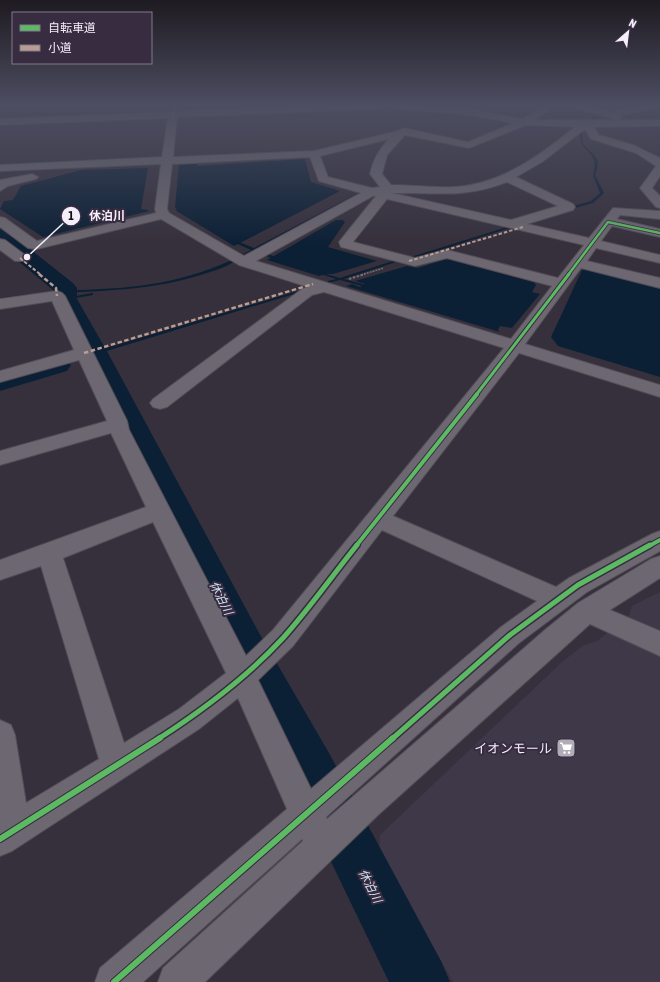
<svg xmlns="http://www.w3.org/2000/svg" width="660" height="982" viewBox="0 0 660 982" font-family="'Asap Condensed','Noto Sans JP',sans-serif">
  <rect width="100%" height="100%" fill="#36303c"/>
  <path fill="#3f3849" d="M 660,592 L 660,982 L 453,982 L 379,852 L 380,835 L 563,661 L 584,645 L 597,641 L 629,616 L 632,606 Z"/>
  <path fill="#0c2035" d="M 305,159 L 311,182 L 340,191 L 238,244 L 234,246 L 175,210 L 177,210 L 175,207 L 179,165 L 197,164 L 198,166 Z
    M 148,168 L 141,209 L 148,210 L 149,211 L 43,237 L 0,209 L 4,201 L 13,200 L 21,186 L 81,170 Z
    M 336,220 L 343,220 L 345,222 L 328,247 L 377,261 L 333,274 L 326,274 L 319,276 L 267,260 Z
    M 446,259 L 534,282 L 536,285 L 532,292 L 540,294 L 512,328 L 500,326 L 498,330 L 500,332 L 346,286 L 352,284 L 360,287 L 365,284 L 355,281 L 407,266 L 418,268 Z
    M 591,269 L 660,287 L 660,377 L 558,346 L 551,337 L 582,270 Z"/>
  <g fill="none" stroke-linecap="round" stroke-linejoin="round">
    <path fill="#0c2035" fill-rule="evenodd" d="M 607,112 L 609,113 L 584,124 L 582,123 Z
      M 575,129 L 577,129 L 582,132 L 583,144 L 593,154 L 598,161 L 597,169 L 595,175 L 604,193 L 593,203 L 568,210 L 567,210 L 567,208 L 591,201 L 600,193 L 593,175 C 598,158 591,155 581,144 L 580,133 L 575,131 Z
      M 358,193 L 361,194 L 257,250 L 278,258 L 278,260 L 276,260 L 254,251 L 245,256 L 243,256 L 243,254 L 251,250 L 231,241 L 234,240 L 254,248 Z
      M 507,227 L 510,228 L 414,258 L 411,257 Z
      M 232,260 L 235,261 C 226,267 214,271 204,274 C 155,290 105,291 54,293 L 52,292 L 54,291 C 99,289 145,289 188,276 C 203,272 218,266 232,260 Z
      M 396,260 L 399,261 L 344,279 L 370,286 L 370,288 L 369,288 L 340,280 L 328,283 L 328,281 L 336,279 L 314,272 L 316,271 L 340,278 Z
      M 304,289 L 307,290 L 97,354 L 95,354 L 93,353 L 93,352 Z
      M 92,293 L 93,293 L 93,295 L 65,300 L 63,299 L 65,298 Z
      M 27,294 L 29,295 L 28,296 L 0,300 L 0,298 Z"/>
    <path fill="#0c2035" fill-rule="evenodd" d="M 0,229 L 7,231 L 73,283 L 77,288 L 77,299 L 108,353 L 258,631 L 329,753 L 441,961 L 450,982 L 389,982 L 295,787 L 228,657 L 82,353 L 53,299 L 53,290 L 0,246 Z
      M 57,357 L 67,359 L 71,365 L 67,371 L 0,391 L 0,373 Z"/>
    <defs>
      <path id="minor" d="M 312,106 L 385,106 L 380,109 L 177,117 L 173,157 L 314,151 L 398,131 L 404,128 L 468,142 L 514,123 L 464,114 L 394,109 L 389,106 L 464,108 L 523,119 L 544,106 L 555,106 L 535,120 L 660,120 L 660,126 L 594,127 L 599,135 L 633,145 L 660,158 L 660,176 L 652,188 L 660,196 L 660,208 L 656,207 L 640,188 L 656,166 L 636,153 L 591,139 L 585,129 L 542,162 L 516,177 L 573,204 L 575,207 L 573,210 L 527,224 L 589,238 L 613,208 L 660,211 L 660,219 L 620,215 L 617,219 L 660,229 L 660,237 L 612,226 L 601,241 L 660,255 L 660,263 L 596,248 L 587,261 L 660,278 L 660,288 L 581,268 L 525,344 L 660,385 L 660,397 L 519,353 L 393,516 L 556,587 L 569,578 L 652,534 L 660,531 L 660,551 L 587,592 L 519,643 L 326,817 L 327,819 L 546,629 L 578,603 L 651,559 L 660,556 L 660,578 L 610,610 L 660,631 L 660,656 L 590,624 L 377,816 L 205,982 L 158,982 L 163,968 L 303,841 L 302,839 L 143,982 L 95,982 L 100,968 L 287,809 L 238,698 L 199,729 L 12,851 L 0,856 L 0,720 L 11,725 L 15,735 L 26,803 L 99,759 L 41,566 L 0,580 L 0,560 L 146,507 L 111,433 L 0,465 L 0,451 L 107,421 L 79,360 L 0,382 L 0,371 L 74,350 L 52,301 L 0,309 L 0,299 L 57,291 L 62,293 L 65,296 L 127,421 L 129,430 L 246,656 L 273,630 L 504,348 L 324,292 L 312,295 L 167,407 L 160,409 L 153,407 L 150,403 L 153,399 L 302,289 L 308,287 L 239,265 L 161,219 L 37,249 L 28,248 L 0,227 L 0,217 L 5,218 L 37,241 L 156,213 L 155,209 L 161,164 L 0,171 L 0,165 L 162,157 L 168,118 L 0,125 L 0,119 ZM 526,125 L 575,127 C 539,156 500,185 453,187 C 433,188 412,185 391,185 L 382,174 L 387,155 L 405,135 L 469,148 ZM 389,139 C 379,149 373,160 370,174 L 380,187 L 372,188 L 328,177 L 320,156 ZM 310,157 L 319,181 L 361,193 L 244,256 L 169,213 L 167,209 L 172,164 ZM 507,182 L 558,206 L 511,220 L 392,193 C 436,192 463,199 507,182 ZM 373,196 L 376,196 L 339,242 L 341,247 L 415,266 L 447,258 L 552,286 L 511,339 L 256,261 ZM 387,199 L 584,245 L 558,278 L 447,250 L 415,258 L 353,242 ZM 153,522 L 226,673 L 179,709 L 124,743 L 63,558 ZM 382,530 L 537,601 L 501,627 L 311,789 L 258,680 L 293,646 Z
        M 572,106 L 588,106 L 610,112 L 638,106 L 656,106 L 654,108 L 622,115 L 621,119 L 618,120 L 574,108 Z
        M 32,174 L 38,177 L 36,179 L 8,186 L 0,191 L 0,180 Z
        M 0,239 L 5,240 L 25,255 L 27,258 L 25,261 L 15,261 L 0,250 Z"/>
    </defs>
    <use href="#minor" stroke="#524c56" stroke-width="2"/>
    <path stroke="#736f77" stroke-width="1.5" stroke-dasharray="2 1" stroke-linecap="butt" d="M 361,275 L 384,268"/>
    <path stroke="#736f77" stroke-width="2" stroke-dasharray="2.5 1.5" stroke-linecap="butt" d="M 349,279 L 365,274"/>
    <use href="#minor" fill="#6c6770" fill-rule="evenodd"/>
    <path stroke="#b99d93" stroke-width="1.5" stroke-dasharray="3 1.5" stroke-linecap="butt" d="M 173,115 L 174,106"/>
    <path stroke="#b99d93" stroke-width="2" stroke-dasharray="3.5 2" stroke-linecap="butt" d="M 20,258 L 41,275
      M 409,261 L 523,227"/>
    <path stroke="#b99d93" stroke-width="2.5" stroke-dasharray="4.5 2.5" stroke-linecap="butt" d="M 39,274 L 56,288 L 57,296
      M 84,353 L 313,284"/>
    <defs>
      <path id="cycleway-far4" d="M 568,275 L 608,222 L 660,233"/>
      <path id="cycleway-far3" d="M 476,395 L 569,274"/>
      <path id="cycleway-far2" d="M 356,546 L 477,394
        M 649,546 L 660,540"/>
      <path id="cycleway-far1" d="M 158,739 C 203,710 247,677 283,638 C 309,609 332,576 357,545
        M 392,739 L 510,635 L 578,585 L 650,545"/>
      <path id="cycleway" d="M 0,839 L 160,738
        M 114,982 L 393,738"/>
    </defs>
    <use href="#cycleway-far4" stroke="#372c40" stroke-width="4"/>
    <use href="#cycleway-far3" stroke="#372c40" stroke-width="5"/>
    <use href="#cycleway-far2" stroke="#372c40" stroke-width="6"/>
    <use href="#cycleway-far1" stroke="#372c40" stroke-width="8"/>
    <use href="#cycleway" stroke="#372c40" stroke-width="8"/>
    <use href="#cycleway-far4" stroke="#5cba63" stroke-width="2.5"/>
    <use href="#cycleway-far3" stroke="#5cba63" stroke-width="3"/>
    <use href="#cycleway-far2" stroke="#5cba63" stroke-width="4"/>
    <use href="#cycleway-far1" stroke="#5cba63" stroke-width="5"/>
    <use href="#cycleway" stroke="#5cba63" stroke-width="6"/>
  </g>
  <linearGradient id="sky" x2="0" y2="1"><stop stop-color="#1e1a21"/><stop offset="0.43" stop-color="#4c4e61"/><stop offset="1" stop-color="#4c4e61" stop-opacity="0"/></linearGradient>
  <rect width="660" height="244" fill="url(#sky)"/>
  <defs>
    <symbol id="supermarket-square" viewBox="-11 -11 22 22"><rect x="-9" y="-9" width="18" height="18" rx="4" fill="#b2abb8" stroke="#372c40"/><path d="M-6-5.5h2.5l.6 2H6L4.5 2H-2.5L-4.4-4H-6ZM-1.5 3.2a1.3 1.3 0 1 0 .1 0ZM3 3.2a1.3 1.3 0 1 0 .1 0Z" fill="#fff"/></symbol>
  </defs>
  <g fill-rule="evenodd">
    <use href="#supermarket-square" x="555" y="737" width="22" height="22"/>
  </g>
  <g text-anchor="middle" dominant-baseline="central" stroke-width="4" stroke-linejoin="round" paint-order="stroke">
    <g font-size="12" font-style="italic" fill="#d0e2f5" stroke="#372c40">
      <text transform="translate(221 598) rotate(63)">休泊川</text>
      <text transform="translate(370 886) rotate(63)">休泊川</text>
    </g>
    <g font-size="13" fill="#f4edfa" stroke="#372c40" text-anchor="end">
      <text x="552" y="748">イオンモール</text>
    </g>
  </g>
  <path fill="none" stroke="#f4edfa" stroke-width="1.5" d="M27 257L71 216"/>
  <g fill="#f4edfa" stroke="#372c40" stroke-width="1.5">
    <circle cx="27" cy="257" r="4"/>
    <circle cx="71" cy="216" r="10"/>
  </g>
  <g font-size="12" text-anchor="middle" font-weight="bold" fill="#111">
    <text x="71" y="220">1</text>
  </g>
  <g font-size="12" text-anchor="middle" font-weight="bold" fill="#f4edfa" stroke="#372c40" stroke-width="4" stroke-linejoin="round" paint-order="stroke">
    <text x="107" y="220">休泊川</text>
  </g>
  <rect x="12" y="12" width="140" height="52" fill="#372c40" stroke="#83798a"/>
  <rect x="20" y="25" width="20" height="6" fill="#5cba63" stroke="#83798a"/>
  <text x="48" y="32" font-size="12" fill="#f4edfa">自転車道</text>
  <rect x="20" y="45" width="20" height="6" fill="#b99d93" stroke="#83798a"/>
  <text x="48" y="52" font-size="12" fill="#f4edfa">小道</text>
  <g transform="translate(628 32) rotate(28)" stroke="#372c40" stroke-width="3" paint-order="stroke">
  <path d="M0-3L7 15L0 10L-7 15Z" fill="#f4edfa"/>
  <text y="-6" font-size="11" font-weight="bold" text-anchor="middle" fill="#f4edfa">N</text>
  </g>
</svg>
